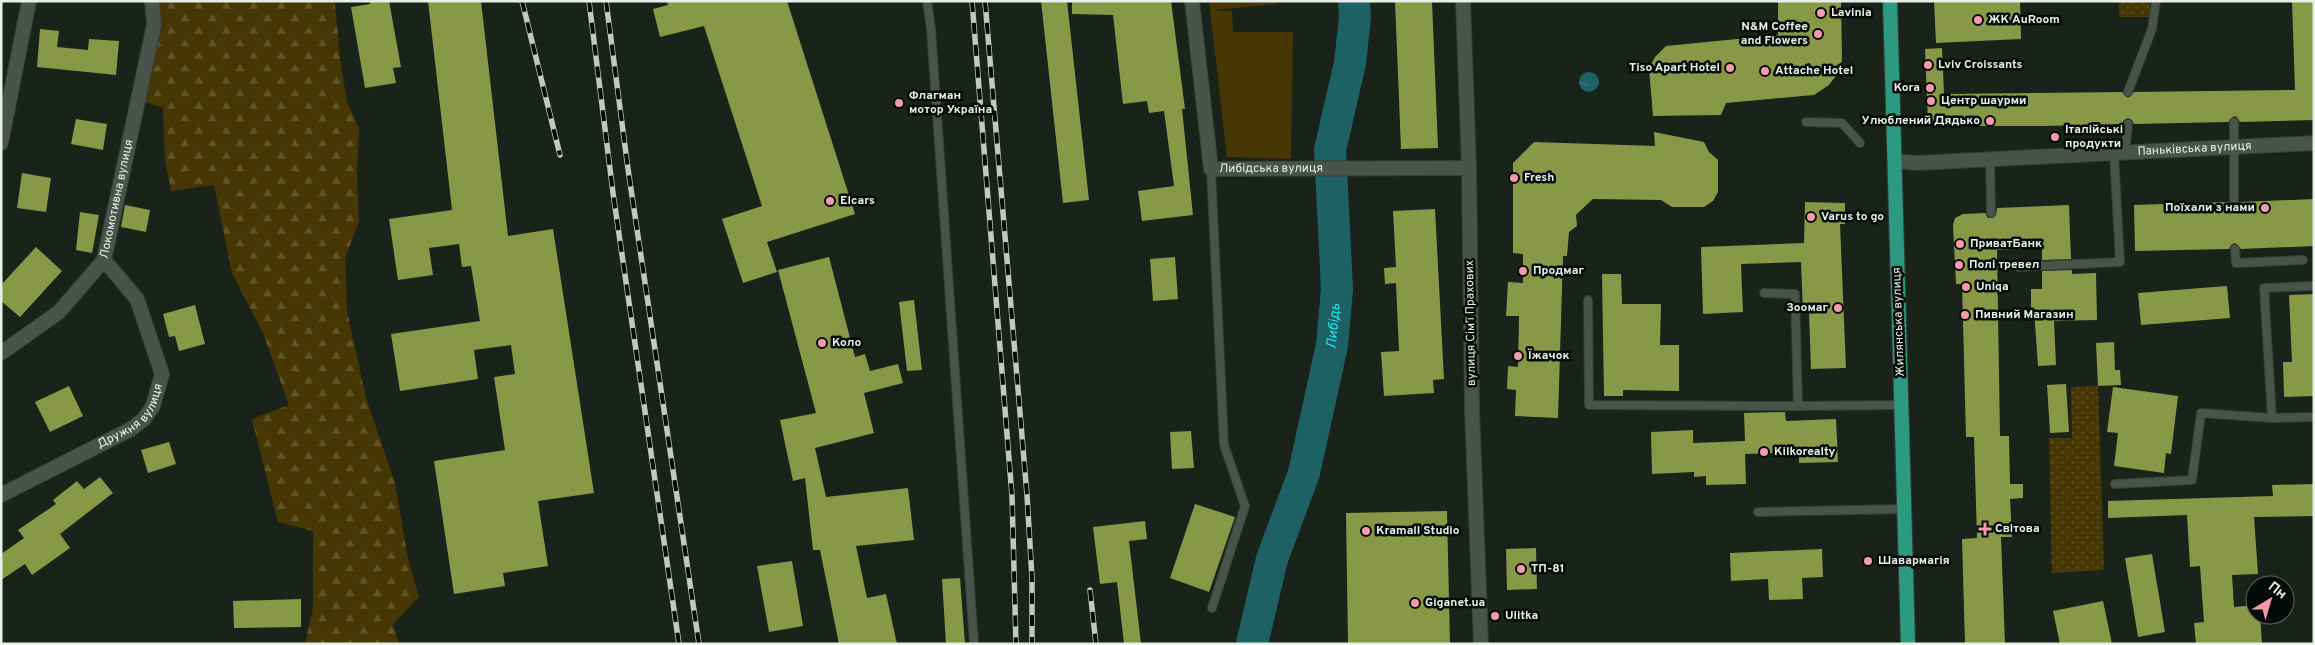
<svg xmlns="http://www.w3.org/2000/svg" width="2315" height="645" viewBox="0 0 2315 645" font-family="Overpass,sans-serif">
  <defs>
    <pattern id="forest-firs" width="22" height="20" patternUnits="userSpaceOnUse" patternTransform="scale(1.25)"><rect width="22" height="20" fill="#473704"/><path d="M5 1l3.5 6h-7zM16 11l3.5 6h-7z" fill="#625429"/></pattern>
    <pattern id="park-dots" width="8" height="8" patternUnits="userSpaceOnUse" patternTransform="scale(1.25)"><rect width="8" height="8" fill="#473704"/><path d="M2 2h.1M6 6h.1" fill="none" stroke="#625429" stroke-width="1.8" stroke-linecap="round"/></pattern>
    <pattern id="water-ripples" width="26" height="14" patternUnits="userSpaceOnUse" patternTransform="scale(1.25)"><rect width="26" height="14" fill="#1e6165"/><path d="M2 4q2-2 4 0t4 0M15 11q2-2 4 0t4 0" fill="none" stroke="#3f787b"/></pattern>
  </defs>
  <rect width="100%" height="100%" fill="#192319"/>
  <path fill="#473704" d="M 1209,1 L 1275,1 L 1276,4 L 1214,10 L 1232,11 L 1233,32 L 1293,32 L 1291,159 L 1227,157 Z"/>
  <path fill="url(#forest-firs)" d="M 152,1 L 334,1 L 335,5 L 340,58 L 347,102 L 359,128 L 357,175 L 359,222 L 345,258 L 347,311 L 366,398 L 395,483 L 408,559 L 419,597 L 393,624 L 399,644 L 305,644 L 313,608 L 313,531 L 278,522 L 252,419 L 289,405 L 263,333 L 232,273 L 214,185 L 171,191 L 165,160 L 163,108 L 138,100 Z"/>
  <path fill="url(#park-dots)" d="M 2119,1 L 2150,1 L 2149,17 L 2119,17 Z
    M 2098,386 L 2104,570 L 2052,573 L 2049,438 L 2072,438 L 2071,387 Z"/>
  <path fill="url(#water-ripples)" d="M1579 82a10 10 0 1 1 20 0a10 10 0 1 1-20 0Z"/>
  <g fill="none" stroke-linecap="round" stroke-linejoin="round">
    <path stroke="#1e6165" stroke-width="32" id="s1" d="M 1252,644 L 1272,559 L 1304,473 L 1332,345 L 1337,289 L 1330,150 L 1350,63 L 1355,17 L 1354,1"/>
  </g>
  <path fill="#899846" d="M 370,1 L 389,1 L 401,67 L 393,68 L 396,83 L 365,88 L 351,7 L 370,4 Z
    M 428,1 L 481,1 L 508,236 L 553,229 L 594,493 L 538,501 L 548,566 L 503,573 L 505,586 L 454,594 L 434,461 L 505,450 L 494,377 L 515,374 L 511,345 L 474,350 L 478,379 L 400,391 L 391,334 L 480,321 L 471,266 L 462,267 L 459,244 L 429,248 L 433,275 L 398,280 L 389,219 L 452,210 Z
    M 667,1 L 787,1 L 855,214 L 767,242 L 777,272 L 743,283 L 722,219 L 762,206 L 704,26 L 660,37 L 653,9 L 668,5 Z
    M 1041,1 L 1067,1 L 1089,200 L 1063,203 Z
    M 1072,1 L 1171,1 L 1185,109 L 1182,109 L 1193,215 L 1142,221 L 1138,191 L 1174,186 L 1164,111 L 1149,113 L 1147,101 L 1123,104 L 1113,15 L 1072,14 Z
    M 1395,1 L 1432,1 L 1438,148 L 1401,149 Z
    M 1778,1 L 1841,1 L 1842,60 L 1838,73 L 1829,85 L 1814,95 L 1726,103 L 1721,115 L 1653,116 L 1649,68 L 1655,57 L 1666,46 L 1778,35 Z
    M 1934,1 L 2020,1 L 2021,39 L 1936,43 Z
    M 2292,1 L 2314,1 L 2314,120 L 2240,122 L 2237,117 L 2234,116 L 2228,122 L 2134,124 L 2132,120 L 2128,118 L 2124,120 L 2122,124 L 2046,126 L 1969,126 L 1969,119 L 1928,122 L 1925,49 L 1942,48 L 1944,94 L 2122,92 L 2128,98 L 2134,92 L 2295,90 Z
    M 40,29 L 59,31 L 57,47 L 88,50 L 89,39 L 119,41 L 116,75 L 37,67 Z
    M 76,119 L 107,124 L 103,150 L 71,144 Z
    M 1654,132 L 1704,142 L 1709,152 L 1718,160 L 1718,192 L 1713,201 L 1704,207 L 1672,207 L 1661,200 L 1593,199 L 1580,211 L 1576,215 L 1577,226 L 1569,232 L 1567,256 L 1563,256 L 1558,418 L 1515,416 L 1516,390 L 1507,389 L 1508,366 L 1518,367 L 1519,316 L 1506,316 L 1508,282 L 1523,283 L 1523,254 L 1513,253 L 1513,163 L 1534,142 L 1655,146 Z
    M 22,173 L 51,178 L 46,212 L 17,208 Z
    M 2314,199 L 2314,246 L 2241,249 L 2235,243 L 2231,245 L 2229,249 L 2135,251 L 2134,205 L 2228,202 L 2231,207 L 2234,208 L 2240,202 Z
    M 1805,202 L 1845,203 L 1845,224 L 1840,224 L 1846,368 L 1811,369 L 1809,313 L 1803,313 L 1801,262 L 1741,264 L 1743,312 L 1703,314 L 1701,247 L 1804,243 Z
    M 125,205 L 150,210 L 146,232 L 121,227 Z
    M 2069,205 L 2071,259 L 2042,260 L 2042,248 L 1997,250 L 2000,436 L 2009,436 L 2010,484 L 2023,484 L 2023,498 L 2010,499 L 2012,537 L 2001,537 L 2005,644 L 1965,644 L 1962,539 L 1977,538 L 1974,437 L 1966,437 L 1962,284 L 1956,284 L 1953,225 L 1955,218 L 1963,214 L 1985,213 L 1988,218 L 1993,218 L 1996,215 L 1997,208 Z
    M 1435,209 L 1444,379 L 1433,380 L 1434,393 L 1384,396 L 1381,352 L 1399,351 L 1396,283 L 1385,284 L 1384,268 L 1396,267 L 1393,211 Z
    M 80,212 L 99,215 L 92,253 L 76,250 Z
    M 36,247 L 62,271 L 20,317 L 1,301 L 1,285 Z
    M 829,257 L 855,357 L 865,354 L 870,371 L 898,364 L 903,383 L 864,393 L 874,433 L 815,448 L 826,497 L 908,488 L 914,540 L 856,546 L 867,598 L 886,594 L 897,644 L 839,644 L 820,550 L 813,550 L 805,478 L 793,481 L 780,420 L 816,413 L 778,270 Z
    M 1175,257 L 1178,299 L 1153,301 L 1150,259 Z
    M 2072,270 L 2072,274 L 2096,273 L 2097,320 L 2054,321 L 2056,365 L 2038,366 L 2034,310 L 2031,310 L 2031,289 L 2042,289 L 2042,271 Z
    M 1602,274 L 1621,274 L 1622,304 L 1661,304 L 1660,345 L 1679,345 L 1679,391 L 1623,390 L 1623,396 L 1604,396 Z
    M 2227,286 L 2230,318 L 2141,325 L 2138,293 Z
    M 2314,294 L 2314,396 L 2284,397 L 2283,362 L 2292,362 L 2289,295 Z
    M 914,300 L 922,370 L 907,371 L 899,302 Z
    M 195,305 L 205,344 L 179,351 L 175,336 L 169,337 L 163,314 Z
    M 2114,342 L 2115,370 L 2120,370 L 2121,385 L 2098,386 L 2096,343 Z
    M 2066,384 L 2069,432 L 2050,433 L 2047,385 Z
    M 69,386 L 83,416 L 50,432 L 35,402 Z
    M 2113,387 L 2178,396 L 2171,454 L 2166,453 L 2164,473 L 2114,466 L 2118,433 L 2107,432 Z
    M 1785,412 L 1786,421 L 1836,419 L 1838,462 L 1799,463 L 1799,456 L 1784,456 L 1784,453 L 1745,454 L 1746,484 L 1706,485 L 1706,476 L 1694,477 L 1694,472 L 1652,474 L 1651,432 L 1693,430 L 1693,443 L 1745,441 L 1744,413 Z
    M 1191,431 L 1194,468 L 1172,469 L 1170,432 Z
    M 169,442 L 176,464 L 148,473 L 141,450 Z
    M 100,477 L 113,493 L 60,534 L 70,548 L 32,575 L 25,564 L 1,580 L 1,554 L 24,538 L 18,530 L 56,504 L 53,500 L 77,481 L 84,489 Z
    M 2314,484 L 2314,516 L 2254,517 L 2258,574 L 2232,575 L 2234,607 L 2255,605 L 2255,615 L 2260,615 L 2262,644 L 2196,644 L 2194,623 L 2204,622 L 2200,566 L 2190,567 L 2187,515 L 2108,518 L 2108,501 L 2273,496 L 2272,485 Z
    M 1195,504 L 1235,517 L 1209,592 L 1170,578 Z
    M 1447,511 L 1450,644 L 1348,644 L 1346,513 Z
    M 1145,521 L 1147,539 L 1129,541 L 1141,644 L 1124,644 L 1117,582 L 1100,584 L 1093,527 Z
    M 1536,548 L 1537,589 L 1507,590 L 1506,549 Z
    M 1822,549 L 1823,577 L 1802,578 L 1803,599 L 1769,600 L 1768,579 L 1731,581 L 1730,553 Z
    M 2152,554 L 2165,632 L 2138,637 L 2125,558 Z
    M 792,561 L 803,626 L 769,632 L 757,566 Z
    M 960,578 L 965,644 L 946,644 L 942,579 Z
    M 301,599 L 301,627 L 234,628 L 233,601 Z
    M 2103,601 L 2112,644 L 2060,644 L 2053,611 Z"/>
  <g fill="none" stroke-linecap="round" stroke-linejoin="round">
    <defs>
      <path id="service" d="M 927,1 L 931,29 L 974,644
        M 2128,92 L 2152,29 L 2156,1
        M 1806,122 L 1842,123 L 1860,143
        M 2234,122 L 2234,202
        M 2125,153 L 2128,124
        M 1990,159 L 1991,213
        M 1211,169 L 1224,445 L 1245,506 L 1212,608
        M 2235,249 L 2236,263 L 2303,260
        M 2018,267 L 2120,262 L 2114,153
        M 1764,293 L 1795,294 L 1798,406 L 1902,405
        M 1588,300 L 1589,405 L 1798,406
        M 2272,418 L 2264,288 L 2314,286
        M 2115,484 L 2192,480 L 2201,413 L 2272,418 L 2310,417
        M 1758,512 L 1905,509"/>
      <g id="minor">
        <path id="s2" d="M 1192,1 L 1211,169 L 1469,168"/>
        <path d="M 1463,1 L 1469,168 L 1472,410 L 1481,644"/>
        <path d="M 1,143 L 29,1"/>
        <path id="s3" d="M 1895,161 L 1917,163 L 2314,143"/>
        <path id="s4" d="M 1,353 L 59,312 L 104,260 L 154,25 L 152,1"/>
        <path id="s5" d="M 1,495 L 131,429 L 144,419 L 153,406 L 162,374 L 137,299 L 104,260"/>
      </g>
      <path id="primary" d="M 1890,1 L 1908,644"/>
    </defs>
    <use href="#service" stroke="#363e37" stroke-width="10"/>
    <use href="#minor" stroke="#363e37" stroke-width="16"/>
    <use href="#primary" stroke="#363e37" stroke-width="16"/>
    <use href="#service" stroke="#485449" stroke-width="8"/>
    <use href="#minor" stroke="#485449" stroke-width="14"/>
    <use href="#primary" stroke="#2c9a81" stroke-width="14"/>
    <defs>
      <path id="rail" d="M 522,1 L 560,155
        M 589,1 L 613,193 L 679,644
        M 606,1 L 628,169 L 699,644
        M 972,1 L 1012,496 L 1016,644
        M 985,1 L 1027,495 L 1032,578 L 1032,644
        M 1090,590 L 1096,644"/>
    </defs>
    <use href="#rail" stroke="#c1c9c1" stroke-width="5.5"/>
    <use href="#rail" stroke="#070b07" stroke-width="4" stroke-dasharray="11" stroke-linecap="butt"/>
  </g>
  <g fill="#f39aac" stroke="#070b07" stroke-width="2">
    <circle cx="1821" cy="13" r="5"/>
    <circle cx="1978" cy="20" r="5"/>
    <circle cx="1818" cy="34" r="5"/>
    <circle cx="1928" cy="65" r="5"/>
    <circle cx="1730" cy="68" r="5"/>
    <circle cx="1765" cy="71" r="5"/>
    <circle cx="1930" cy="88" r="5"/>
    <circle cx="1931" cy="101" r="5"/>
    <circle cx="899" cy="103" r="5"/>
    <circle cx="1990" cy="121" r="5"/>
    <circle cx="2055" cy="137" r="5"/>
    <circle cx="1514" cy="178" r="5"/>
    <circle cx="830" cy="201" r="5"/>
    <circle cx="2265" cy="208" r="5"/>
    <circle cx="1811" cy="217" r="5"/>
    <circle cx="1960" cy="244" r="5"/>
    <circle cx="1959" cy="265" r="5"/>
    <circle cx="1523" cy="271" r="5"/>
    <circle cx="1966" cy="287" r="5"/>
    <circle cx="1838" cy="308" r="5"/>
    <circle cx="1965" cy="315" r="5"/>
    <circle cx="822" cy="343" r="5"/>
    <circle cx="1518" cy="356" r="5"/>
    <circle cx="1764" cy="452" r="5"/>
    <path d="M1982.5 521.5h5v5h5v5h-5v5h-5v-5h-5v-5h5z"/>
    <circle cx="1366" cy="531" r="5"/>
    <circle cx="1868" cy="561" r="5"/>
    <circle cx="1521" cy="569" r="5"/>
    <circle cx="1415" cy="603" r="5"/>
    <circle cx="1495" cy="616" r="5"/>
  </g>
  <g text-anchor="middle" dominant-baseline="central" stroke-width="5" stroke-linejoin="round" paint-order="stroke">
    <g font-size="12" font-weight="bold" fill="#e8efe8" stroke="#070b07" text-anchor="start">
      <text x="1831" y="13">Lavinia</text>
      <text x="1988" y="20">ЖК AuRoom</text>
      <text x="1808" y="27" text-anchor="end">N&amp;M Coffee<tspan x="1808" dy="14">and Flowers</tspan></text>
      <text x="1938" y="65">Lviv Croissants</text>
      <text x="1720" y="68" text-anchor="end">Tiso Apart Hotel</text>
      <text x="1775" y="71">Attache Hotel</text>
      <text x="1920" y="88" text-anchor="end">Kora</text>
      <text x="909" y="96">Флагман<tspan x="909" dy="14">мотор Україна</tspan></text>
      <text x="1941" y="101">Центр шаурми</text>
      <text x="1980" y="121" text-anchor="end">Улюблений Дядько</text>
      <text x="2065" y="130">Італійські<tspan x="2065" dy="14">продукти</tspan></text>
      <text x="1524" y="178">Fresh</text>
      <text x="840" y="201">Elcars</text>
      <text x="2255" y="208" text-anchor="end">Поїхали з нами</text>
      <text x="1821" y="217">Varus to go</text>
      <text x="1970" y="244">ПриватБанк</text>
      <text x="1969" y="265">Полі тревел</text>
      <text x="1533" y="271">Продмаг</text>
      <text x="1976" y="287">Uniqa</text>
      <text x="1828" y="308" text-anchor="end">Зоомаг</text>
      <text x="1975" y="315">Пивний Магазин</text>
      <text x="832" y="343">Коло</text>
      <text x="1528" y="356">Їжачок</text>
      <text x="1774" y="452">Kilkorealty</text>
      <text x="1995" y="529">Світова</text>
      <text x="1376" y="531">Kramall Studio</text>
      <text x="1878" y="561">Шавармагія</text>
      <text x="1531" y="569">ТП-81</text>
      <text x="1425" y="603">Giganet.ua</text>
      <text x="1505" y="616">Ulitka</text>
    </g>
    <g font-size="12" fill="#e8efe8" stroke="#070b07">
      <text stroke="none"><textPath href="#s3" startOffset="300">Паньківська вулиця</textPath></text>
      <text stroke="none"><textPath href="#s2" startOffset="229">Либідська вулиця</textPath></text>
      <text stroke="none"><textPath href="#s4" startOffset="202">Локомотивна вулиця</textPath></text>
      <text transform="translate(1899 322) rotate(-92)">Жилянська вулиця</text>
      <text transform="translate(1471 323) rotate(-91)">вулиця Сімʼї Прахових</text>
      <text stroke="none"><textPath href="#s5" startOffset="155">Дружня вулиця</textPath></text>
    </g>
    <g font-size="14" font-style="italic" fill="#20e4f0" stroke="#070b07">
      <text stroke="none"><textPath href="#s1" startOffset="329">Либідь</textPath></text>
    </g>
  </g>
  <rect width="2315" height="645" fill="none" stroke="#e8efe8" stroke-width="5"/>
  <g transform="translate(2270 600) rotate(38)"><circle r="24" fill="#070b07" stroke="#616661"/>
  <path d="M0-4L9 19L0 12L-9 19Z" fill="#f39aac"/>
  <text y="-8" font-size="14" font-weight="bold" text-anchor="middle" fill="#e8efe8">Пн</text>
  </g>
</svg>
